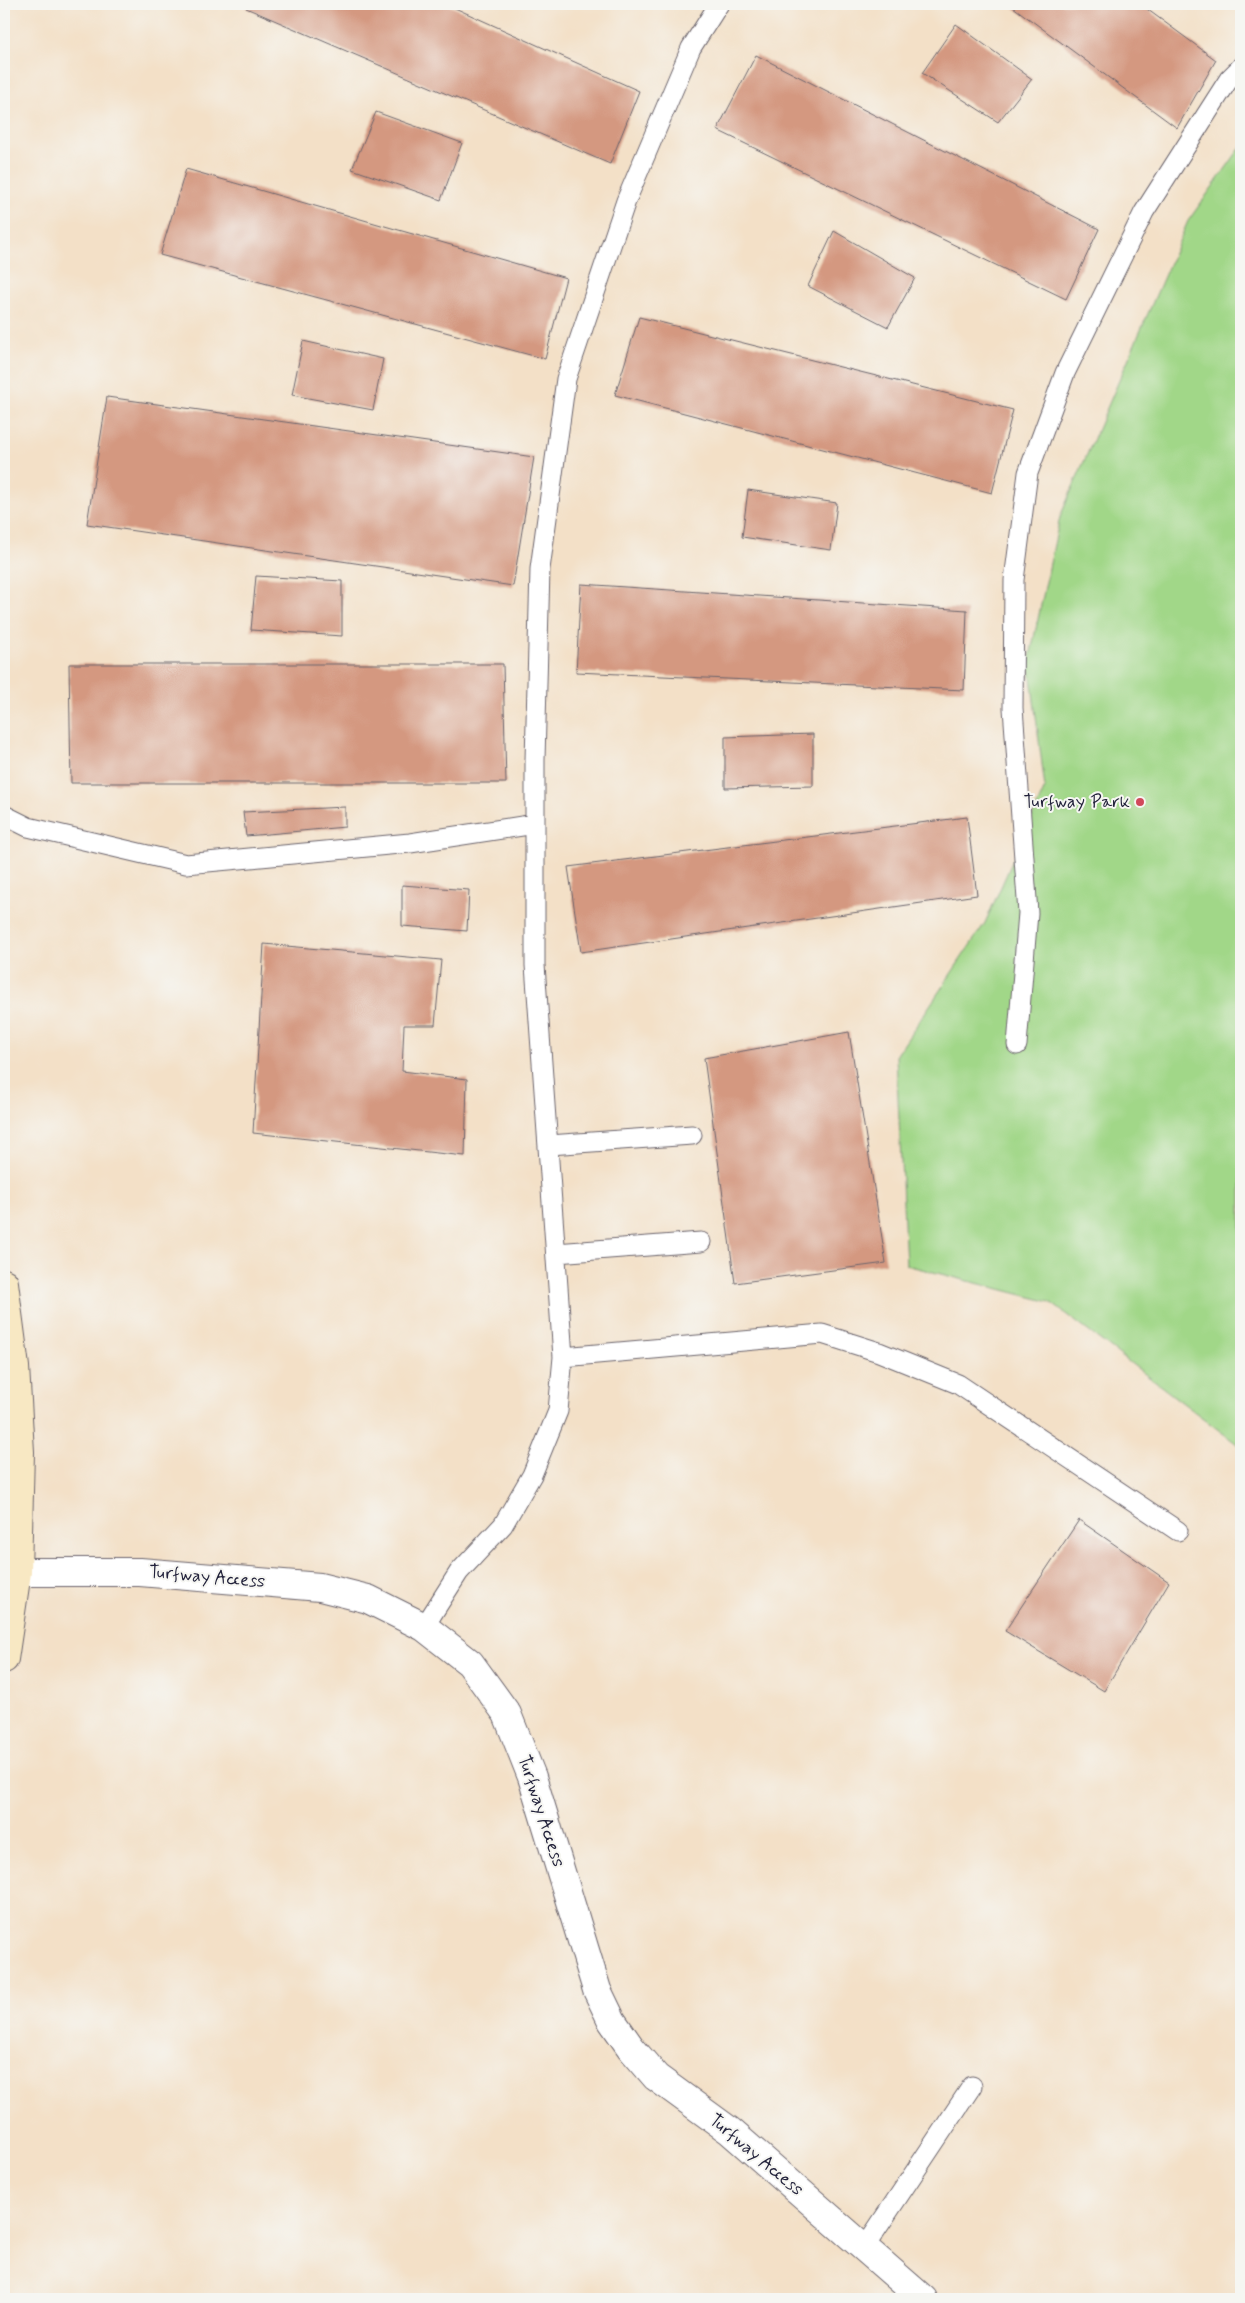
<svg xmlns="http://www.w3.org/2000/svg" width="1245" height="2303" viewBox="0 0 1245 2303" font-family="Mynerve,sans-serif">
  <rect width="100%" height="100%" fill="#f6f6f2"/>
  <filter id="ink" filterUnits="userSpaceOnUse"><feTurbulence type="fractalNoise" baseFrequency=".02" numOctaves="2"/><feDisplacementMap in="SourceGraphic" scale="10" xChannelSelector="R" yChannelSelector="G"/><feConvolveMatrix kernelMatrix="1 2 1 2 8 2 1 2 1" color-interpolation-filters="sRGB"/></filter>
  <filter id="wash" filterUnits="userSpaceOnUse"><feTurbulence type="fractalNoise" baseFrequency=".0096" numOctaves="4" result="noise"/><feDisplacementMap in="SourceGraphic" scale="20" xChannelSelector="R" yChannelSelector="G"/><feGaussianBlur stdDeviation="1.12" result="paint"/><feColorMatrix in="noise" values="0 0 0 0 0 0 0 0 0 0 0 0 0 0 0 0 0 1.4 0 .05"/><feComposite in="paint" operator="in"/></filter>
  <g filter="url(#wash)">
    <rect width="100%" height="100%" fill="#f3e0c7"/>
    <path fill="#a1d788" stroke="#627c62" d="M 1241,147 L 1241,1447 L 1050,1302 L 906,1265 L 896,1056 L 985,923 L 1045,788 L 1029,661 L 1060,517 L 1188,221 Z"/>
    <g id="blocks">
      <path fill="#d49880" d="M 248,4 L 446,4 L 639,91 L 610,164 L 246,8 Z
        M 1009,4 L 1140,4 L 1216,60 L 1177,128 Z
        M 956,24 L 1032,79 L 998,122 L 922,73 Z
        M 756,55 L 1099,229 L 1066,299 L 717,130 Z
        M 376,112 L 462,143 L 441,200 L 352,169 Z
        M 186,169 L 566,278 L 545,359 L 160,255 Z
        M 834,231 L 915,278 L 888,327 L 808,286 Z
        M 639,317 L 1013,410 L 992,493 L 615,395 Z
        M 303,341 L 383,359 L 373,410 L 292,395 Z
        M 107,397 L 534,457 L 513,586 L 87,524 Z
        M 748,490 L 837,503 L 831,550 L 742,537 Z
        M 256,576 L 342,581 L 342,636 L 251,630 Z
        M 581,584 L 967,610 L 964,690 L 576,672 Z
        M 69,664 L 503,664 L 506,783 L 71,783 Z
        M 813,734 L 813,786 L 725,788 L 725,737 Z
        M 345,807 L 345,827 L 246,836 L 243,812 Z
        M 967,817 L 977,895 L 581,952 L 568,867 Z
        M 402,885 L 469,890 L 467,931 L 402,926 Z
        M 264,944 L 441,960 L 435,1025 L 404,1025 L 402,1071 L 467,1079 L 465,1156 L 253,1133 Z
        M 849,1032 L 886,1263 L 735,1283 L 704,1058 Z
        M 1079,1520 L 1169,1582 L 1104,1691 L 1005,1631 Z"/>
    </g>
  </g>
  <g filter="url(#ink)">
    <use href="#blocks" fill-opacity="0" stroke="#6b646c" stroke-width="1"/>
    <g fill="none" stroke-linecap="round" stroke-linejoin="round">
      <defs>
        <path id="service" d="M 4,815 L 28,827 L 186,864 L 410,843 L 535,824
          M 1017,1045 L 1028,913 L 1013,708 L 1014,580 L 1028,473 L 1065,373 L 1144,212 L 1229,79 L 1241,67
          M 549,1145 L 692,1135
          M 556,1253 L 701,1242
          M 563,1357 L 822,1334 L 879,1352 L 958,1384 L 1178,1531
          M 424,1627 L 459,1572 L 503,1525 L 532,1475 L 558,1411 L 563,1357 L 535,965 L 535,760 L 540,569 L 566,379 L 626,201 L 691,48 L 719,4
          M 864,2248 L 972,2086"/>
        <path id="minor" d="M 17,1572 L 140,1572 L 320,1587 L 368,1599 L 424,1627 L 470,1663 L 507,1714 L 532,1777 L 597,1990 L 612,2021 L 631,2048 L 656,2077 L 730,2131 L 923,2299"/>
        <path id="secondary" d="M 4,1283 L 15,1367 L 20,1452 L 17,1572 L 4,1659"/>
      </defs>
      <use href="#service" stroke="#6b646c" stroke-width="21"/>
      <use href="#minor" stroke="#6b646c" stroke-width="30"/>
      <use href="#secondary" stroke="#6b646c" stroke-width="30"/>
      <use href="#service" stroke="#fff" stroke-width="19"/>
      <use href="#minor" stroke="#fff" stroke-width="28"/>
      <use href="#secondary" stroke="#f8e8c3" stroke-width="28"/>
    </g>
  </g>
  <circle fill="#d1495b" stroke="#f6f6f2" stroke-width="2" cx="1140" cy="802" r="5"/>
  <g text-anchor="middle" dominant-baseline="central" stroke-width="4" stroke-linejoin="round" paint-order="stroke">
    <g font-size="18" fill="#22223b" stroke="#f6f6f2" text-anchor="end">
      <text x="1130" y="802">Turfway Park</text>
    </g>
    <g font-size="18" fill="#22223b" stroke="#f6f6f2">
      <text transform="translate(207 1577) rotate(5)">Turfway Access</text>
      <text transform="translate(541 1811) rotate(72)">Turfway Access</text>
      <text transform="translate(756 2155) rotate(40)">Turfway Access</text>
    </g>
  </g>
  <rect width="1245" height="2303" fill="none" stroke="#f6f6f2" stroke-width="20"/>
</svg>
